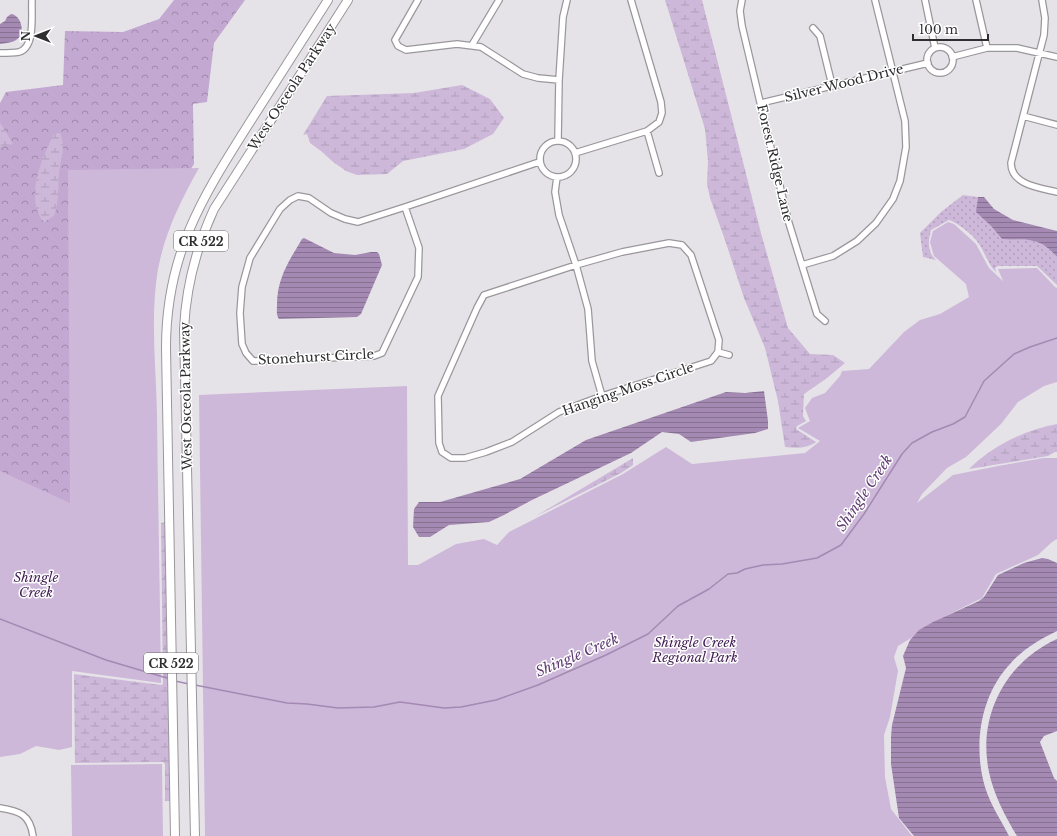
<svg xmlns="http://www.w3.org/2000/svg" width="1057" height="836" viewBox="0 0 1057 836" font-family="'Libre Baskerville',serif">
  <defs>
    <pattern id="grass-dots" width="8" height="8" patternUnits="userSpaceOnUse"><rect width="8" height="8" fill="#cdb8d9"/><path d="M2 2h.1M6 6h.1" fill="none" stroke="#b09ebb" stroke-width="1.8" stroke-linecap="round"/></pattern>
    <pattern id="forest-crowns" width="20" height="18" patternUnits="userSpaceOnUse"><rect width="20" height="18" fill="#c3a8d2"/><path d="M2 6a3 3 0 1 1 6 0M12 15a3 3 0 1 1 6 0" fill="none" stroke="#9f89ab"/></pattern>
    <pattern id="wetland-marsh" width="20" height="14" patternUnits="userSpaceOnUse"><rect width="20" height="14" fill="#cdb8d9"/><path d="M1 5h8M5 5V1M11 12h8M15 12V8" fill="none" stroke="#b09ebb"/></pattern>
    <pattern id="water-rules" width="6" height="5" patternUnits="userSpaceOnUse"><rect width="6" height="5" fill="#a48ab3"/><path d="M0 2.5h6" fill="none" stroke="#867192"/></pattern>
  </defs>
  <rect width="100%" height="100%" fill="#e6e3e8"/>
  <path fill="url(#grass-dots)" d="M 963,195 L 978,197 L 977,212 L 991,226 L 1002,239 L 1036,240 L 1049,249 L 1057,257 L 1057,285 L 1037,266 L 998,266 L 995,268 L 996,272 C 988,264 985,253 979,244 C 973,235 960,224 949,220 L 931,230 C 928,241 927,252 936,260 L 923,257 L 920,233 L 941,212 Z"/>
  <path fill="url(#forest-crowns)" d="M 174,0 L 245,0 L 214,43 L 207,102 L 193,104 L 194,164 L 175,194 L 100,515 L 0,488 L 0,103 L 6,92 L 63,85 L 65,31 L 123,32 L 159,19 Z"/>
  <path fill="url(#wetland-marsh)" d="M 665,0 L 702,0 L 761,233 L 788,328 L 810,354 L 833,355 L 845,363 L 827,378 L 804,394 L 803,416 L 806,421 L 797,426 L 796,429 L 816,442 C 806,449 796,448 785,447 L 778,401 L 765,348 L 744,298 L 725,240 L 710,198 L 707,184 L 708,161 L 705,129 Z
    M 462,85 L 490,99 L 504,118 L 493,134 L 464,149 L 403,161 L 387,174 L 357,175 L 346,171 L 332,161 L 321,151 L 310,143 L 307,134 L 303,135 L 327,96 L 414,93 Z
    M 0,123 L 1,124 L 13,144 L 0,147 Z
    M 60,133 C 66,148 61,157 59,173 C 58,188 59,202 54,216 L 44,222 C 24,200 42,157 54,134 Z
    M 1057,424 L 1057,452 L 1055,452 L 1048,456 L 969,469 C 992,446 1024,430 1057,424 Z
    M 633,458 L 633,465 L 621,473 L 536,516 Z
    M 166,522 L 171,801 L 165,801 L 165,764 L 163,762 L 75,763 L 74,674 L 161,685 L 163,684 L 161,523 Z"/>
  <path fill="#cdb8d9" d="M 199,168 C 181,200 165,232 158,269 C 150,317 156,365 157,414 C 158,504 160,593 161,683 L 72,671 L 72,747 L 59,750 L 36,746 L 20,754 L 0,757 L 0,471 L 70,503 L 68,170 Z
    M 948,222 L 954,224 L 976,244 L 989,268 L 1003,281 L 998,269 L 1037,268 L 1055,287 L 1057,288 L 1057,382 L 1044,386 L 1018,402 L 1001,424 L 966,457 L 947,468 L 922,494 L 917,503 L 953,475 L 998,466 L 1044,458 L 1057,458 L 1057,539 L 1052,542 L 1038,555 L 996,574 L 982,598 L 928,625 L 911,638 L 898,646 L 894,657 L 898,671 L 890,717 L 884,735 L 885,777 L 891,809 L 912,836 L 205,836 L 199,395 L 407,386 L 408,565 L 418,565 L 456,544 L 484,539 L 497,545 L 509,532 L 623,474 L 666,447 L 692,464 L 805,453 L 820,441 L 798,428 L 810,421 L 805,408 L 812,398 L 825,393 L 840,376 L 842,371 L 869,369 L 904,332 L 920,320 L 940,314 L 969,297 L 966,284 L 934,256 L 930,242 L 933,231 Z
    M 162,764 L 163,836 L 72,836 L 71,765 Z"/>
  <path fill="url(#water-rules)" d="M 11,14 C 22,15 26,35 16,40 C 12,43 5,43 0,44 L 0,24 L 5,21 L 7,17 Z
    M 978,197 L 984,197 L 994,209 L 1013,220 L 1057,231 L 1057,257 C 1037,235 1028,241 1002,239 L 991,226 L 976,212 Z
    M 304,238 L 334,253 L 355,255 L 371,252 L 377,252 L 379,254 L 382,265 L 361,314 L 357,317 L 279,319 C 276,315 277,310 277,305 C 277,278 289,261 302,239 Z
    M 764,391 L 768,421 L 768,429 L 755,433 L 691,442 L 679,434 L 662,432 L 631,453 L 532,500 L 504,515 L 489,522 L 449,525 L 430,537 L 419,537 L 413,527 L 414,509 L 419,502 L 440,502 L 520,479 L 586,440 L 726,392 L 745,393 Z
    M 1042,558 L 1048,559 L 1057,563 L 1057,631 C 1040,639 1022,650 1010,664 C 980,696 973,746 985,787 C 990,804 1001,820 1009,836 L 914,836 L 899,818 L 891,764 L 891,737 L 892,725 L 906,668 L 903,656 L 910,640 L 919,630 L 933,622 L 979,601 L 984,597 L 998,575 L 1024,563 Z
    M 1057,639 L 1057,731 L 1044,736 L 1040,742 L 1054,778 L 1057,781 L 1057,836 L 1017,836 C 1006,818 993,793 989,772 C 977,716 1006,662 1057,639 Z"/>
  <g fill="none" stroke-linecap="round" stroke-linejoin="round">
    <path stroke="#a48ab3" stroke-width="1.5" d="M 0,619 L 106,660 L 170,679
      M 175,681 L 189,684
      M 195,685 L 287,703 L 307,704 L 338,708 L 374,707 L 400,702 L 444,708 L 461,707 L 496,700 L 538,685 L 606,655 L 648,634 L 678,606 L 709,589 L 728,574 L 737,573 L 745,569 L 763,565 L 782,564 L 817,558 L 841,545 L 864,514 L 902,454 L 912,443 L 932,432 L 953,424 L 965,417 L 984,381 L 1014,354 L 1030,347 L 1057,338"/>
    <defs>
      <path id="street" d="M 418,0 L 395,40 L 398,46 L 406,50 L 457,44 L 481,47 L 523,74 L 538,78 L 559,80
        M 742,0 L 740,11 L 742,26 L 788,220 L 817,314 L 825,321
        M 925,0 L 935,48
        M 976,0 L 987,48
        M 1042,0 L 1045,18 L 1044,35 L 1011,163 C 1011,185 1040,188 1057,192
        M 813,28 L 820,36 L 832,85
        M 472,45 L 499,0
        M927 60a13 13 0 1 1 26 0a13 13 0 1 1-26 0Z
        M 0,53 C 6,53 13,53 19,52 C 36,47 31,14 32,0
        M 952,57 L 987,48 L 1017,48 L 1057,57
        M 761,103 L 928,63
        M 1023,116 L 1057,125
        M 647,131 L 659,173
        M 558,140 L 559,80 L 563,17 L 567,0
        M540 159a18 18 0 1 1 36 0a18 18 0 1 1-36 0Z
        M 575,153 L 647,131 L 659,122 L 662,113 L 661,102 L 631,0
        M 557,177 L 555,192 L 559,215 L 576,265 L 588,309 L 592,361 L 602,396
        M 405,207 L 419,248 L 418,277 L 382,353 L 374,356 L 253,361 L 246,353 L 242,344 L 240,313 L 242,287 L 250,258 L 280,209 L 290,200 L 298,196 L 309,198 L 331,213 L 345,219 L 358,222 L 405,207 L 539,162
        M 669,243 L 682,245 L 691,255 L 719,340 L 718,352 L 711,361 L 602,396 L 559,412 L 512,442 L 486,452 L 465,458 L 451,458 L 442,452 L 439,443 L 438,396 L 477,308 L 484,295 L 576,265 L 622,252 Z
        M 802,265 L 833,256 L 857,241 L 876,223 L 893,199 L 900,181 L 906,147 L 905,121 L 875,0
        M 718,352 L 729,355
        M 0,808 C 19,811 30,814 33,836"/>
      <path id="primary" d="M 175,836 L 166,348 C 166,254 202,198 250,122 C 276,81 302,41 328,0
        M 195,836 L 184,329 C 186,287 196,248 214,209 L 348,0"/>
    </defs>
    <use href="#street" stroke="#9a979c" stroke-width="8"/>
    <use href="#primary" stroke="#9a979c" stroke-width="10"/>
    <use href="#street" stroke="#fff" stroke-width="5.5"/>
    <use href="#primary" stroke="#fff" stroke-width="8"/>
  </g>
  <g text-anchor="middle" dominant-baseline="central" stroke-width="3" stroke-linejoin="round" paint-order="stroke">
    <g fill="#fff" stroke="#6d6c6d" stroke-width="1">
      <rect x="174" y="231" width="54" height="20" rx="3"/>
      <rect x="144" y="653" width="54" height="20" rx="3"/>
    </g>
    <g font-size="12" font-weight="bold" fill="#2e2d2f">
      <text x="201" y="241">CR 522</text>
      <text x="171" y="663">CR 522</text>
    </g>
    <g font-size="13" fill="#2e2d2f" stroke="#fff">
      <text transform="translate(844 83) rotate(-14)">Silver Wood Drive</text>
      <text transform="translate(292 87) rotate(-57)">West Osceola Parkway</text>
      <text transform="translate(775 163) rotate(77)">Forest Ridge Lane</text>
      <text transform="translate(316 357) rotate(-3)">Stonehurst Circle</text>
      <text transform="translate(628 389) rotate(-19)">Hanging Moss Circle</text>
      <text transform="translate(186 396) rotate(-91)">West Osceola Parkway</text>
    </g>
    <g font-size="13" font-style="italic" fill="#401d52" stroke="#fff">
      <text x="36" y="577">Shingle<tspan x="36" dy="15">Creek</tspan></text>
      <text x="695" y="642">Shingle Creek<tspan x="695" dy="15">Regional Park</tspan></text>
    </g>
    <g font-size="14" font-style="italic" fill="#5f3b72" stroke="#fff">
      <text transform="translate(864 493) rotate(-56)">Shingle Creek</text>
      <text transform="translate(577 655) rotate(-23)">Shingle Creek</text>
    </g>
  </g>
  <g transform="translate(36 36) rotate(270)" stroke="#ffffff" stroke-width="3" paint-order="stroke">
  <path d="M0-3L7 15L0 10L-7 15Z" fill="#2e2d2f"/>
  <text y="-6" font-size="11" font-weight="bold" text-anchor="middle" fill="#2e2d2f">N</text>
  </g>
  <path d="M913 34v6h75v-6" fill="none" stroke="#2e2d2f" stroke-width="2"/>
  <text x="919" y="34" font-size="12" fill="#2e2d2f" stroke="#ffffff" stroke-width="3" paint-order="stroke">100 m</text>
</svg>
